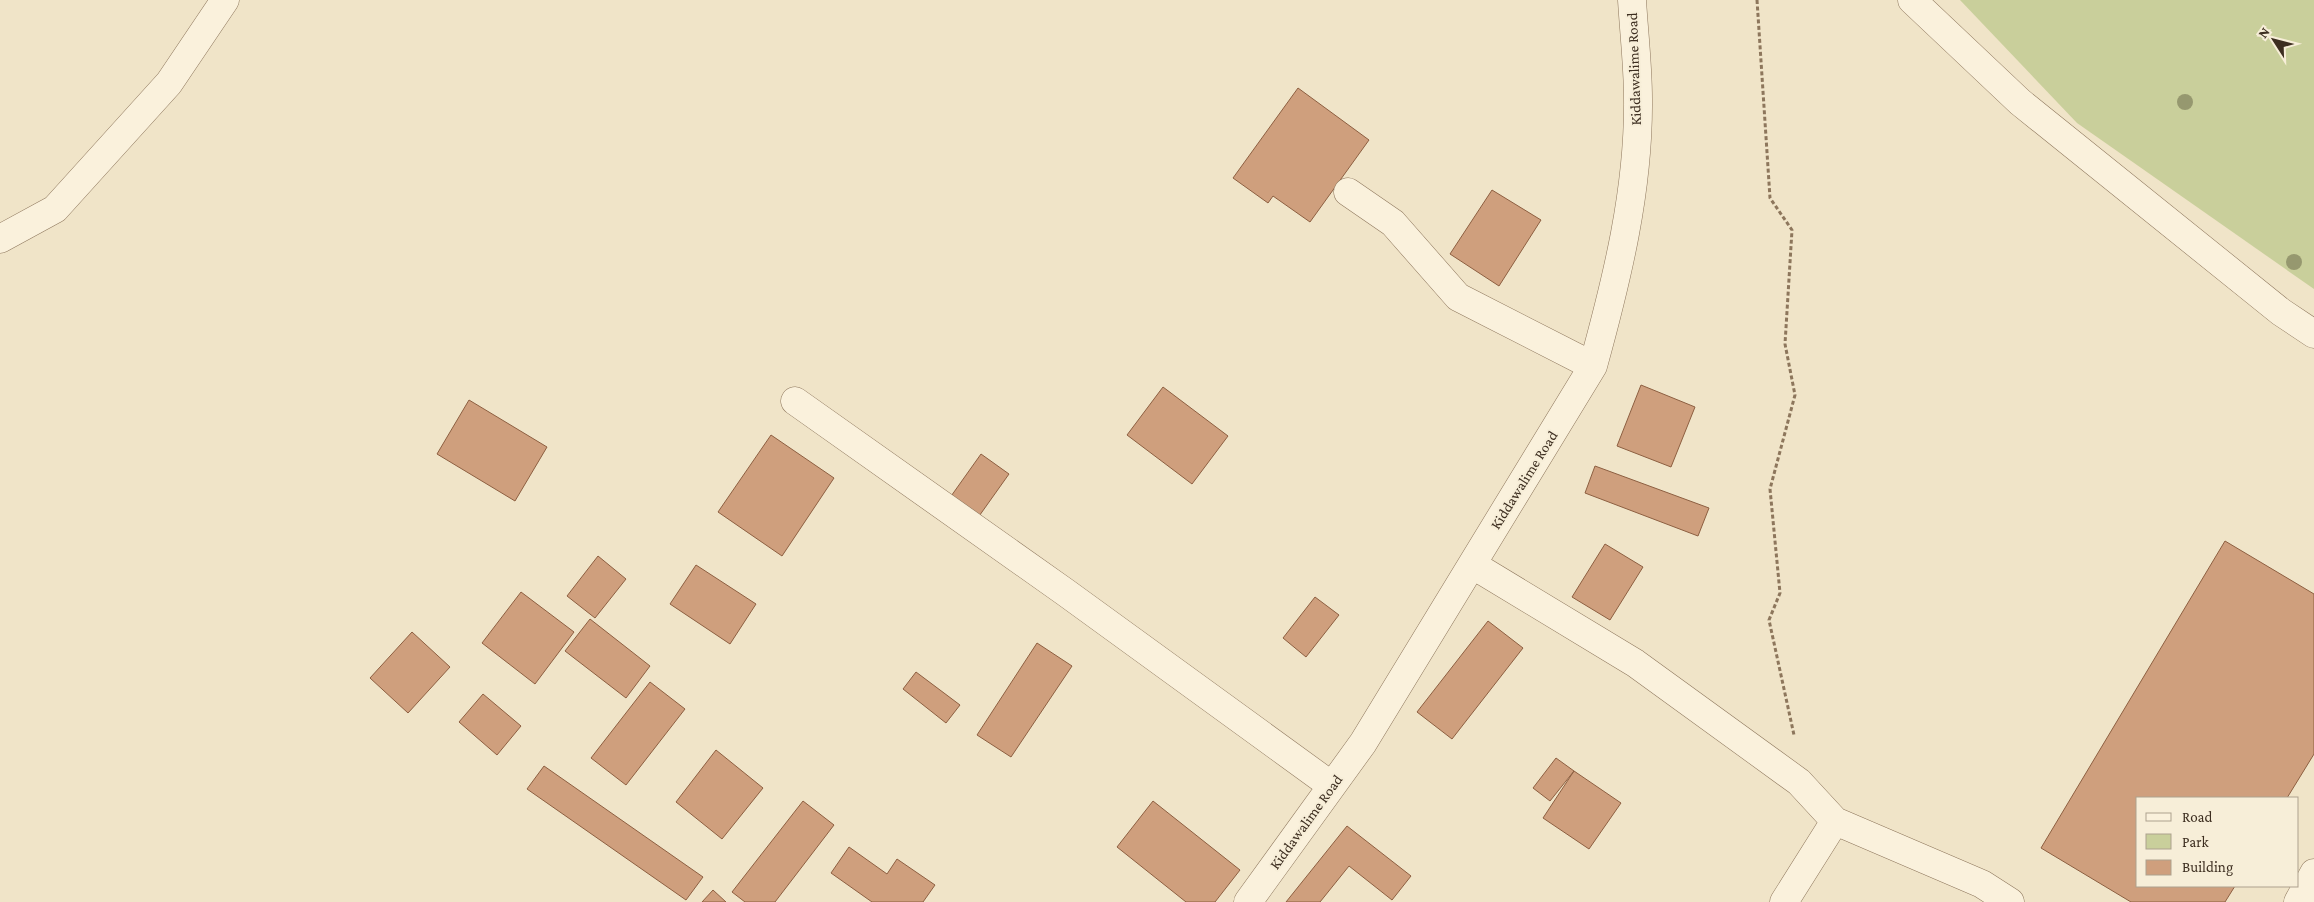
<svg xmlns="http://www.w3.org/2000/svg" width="2314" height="902" viewBox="0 0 2314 902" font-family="'Crimson Pro',serif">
  <rect width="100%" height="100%" fill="#f0e4c8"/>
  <path fill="#c9cf9b" d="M 1960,0 L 2314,0 L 2314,289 L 2077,123 Z"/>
  <path fill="#cf9f7d" stroke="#8d5f41" d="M 1298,88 L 1369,140 L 1310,222 L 1273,196 L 1268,203 L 1233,178 Z
    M 1492,190 L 1541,220 L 1499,286 L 1450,254 Z
    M 1641,385 L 1695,407 L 1671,467 L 1617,446 Z
    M 1163,387 L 1228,436 L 1192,484 L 1127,435 Z
    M 469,400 L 547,447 L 515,501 L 437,454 Z
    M 771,435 L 834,478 L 782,556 L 718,512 Z
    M 981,454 L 1009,474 L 977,519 L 949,499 Z
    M 1595,466 L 1709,508 L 1698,536 L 1585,493 Z
    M 2225,541 L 2314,594 L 2314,754 L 2287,798 L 2138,798 L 2138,886 L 2235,886 L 2225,902 L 2131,902 L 2041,848 Z
    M 1605,544 L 1643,567 L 1610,620 L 1572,597 Z
    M 598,556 L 626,579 L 595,618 L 567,596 Z
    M 696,565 L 756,604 L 730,644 L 670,604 Z
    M 521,592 L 574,632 L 535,684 L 482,643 Z
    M 1315,597 L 1339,615 L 1306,657 L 1283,638 Z
    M 590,619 L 650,666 L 626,698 L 565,651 Z
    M 1488,621 L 1523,648 L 1452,739 L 1417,712 Z
    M 412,632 L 450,667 L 408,713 L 370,678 Z
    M 1037,643 L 1072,666 L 1011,757 L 977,735 Z
    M 916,672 L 960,705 L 946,723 L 903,689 Z
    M 650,682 L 685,709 L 626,785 L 591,758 Z
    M 483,694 L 521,726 L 497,755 L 459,722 Z
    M 716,750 L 763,788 L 722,839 L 676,802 Z
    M 1556,758 L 1574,771 L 1550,801 L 1533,788 Z
    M 544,766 L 703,877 L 686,900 L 527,789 Z
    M 1574,771 L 1621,803 L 1589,849 L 1543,818 Z
    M 803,801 L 834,825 L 775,902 L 745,902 L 732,892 Z
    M 1153,801 L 1240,870 L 1215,902 L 1186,902 L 1117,847 Z
    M 1347,826 L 1411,876 L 1392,900 L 1349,866 L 1320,902 L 1286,902 Z
    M 849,847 L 887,874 L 897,859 L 935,885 L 923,902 L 872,902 L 831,873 Z
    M 713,890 L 726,902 L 702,902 Z"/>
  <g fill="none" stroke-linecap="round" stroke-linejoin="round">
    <defs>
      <path id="minor" d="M 1912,0 L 2020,102 L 2281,312 L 2314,334
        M 1348,192 L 1393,223 L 1458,297 L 1593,366
        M 0,239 L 55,209 L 169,83 L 225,0
        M 795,401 L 1065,592 L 1332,786
        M 1473,565 L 1635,663 L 1799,782 L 1835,821 L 1982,884 L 2010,902
        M 1248,902 L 1363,743 L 1593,366 C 1617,279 1639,190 1638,99 C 1638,66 1634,33 1632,0
        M 1784,902 L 1835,821
        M 2298,902 L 2314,873"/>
    </defs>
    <use href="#minor" stroke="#8d765c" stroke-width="29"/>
    <path stroke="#8d765c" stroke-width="3" stroke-dasharray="4 2.5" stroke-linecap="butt" d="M 1757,0 L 1770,198 L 1792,230 L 1785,344 L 1795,395 L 1770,489 L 1780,593 L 1769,620 L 1794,735"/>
    <use href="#minor" stroke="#faf1dc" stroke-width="28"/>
  </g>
  <g fill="#96986f">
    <circle cx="2185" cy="102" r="8"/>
    <circle cx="2294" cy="262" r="8"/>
  </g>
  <g text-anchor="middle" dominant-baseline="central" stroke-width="4" stroke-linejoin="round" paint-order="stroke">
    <g font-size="15" fill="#3d2e20" stroke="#f7eed8">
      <text transform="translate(1634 69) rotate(-92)">Kiddawalime Road</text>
      <text transform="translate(1524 480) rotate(-58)">Kiddawalime Road</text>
      <text transform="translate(1306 822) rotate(-54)">Kiddawalime Road</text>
    </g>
  </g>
  <rect x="2136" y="797" width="162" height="90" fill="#f7eed8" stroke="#ada18e"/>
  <rect x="2146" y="813" width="25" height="8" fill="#faf1dc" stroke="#ada18e"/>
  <text x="2182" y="822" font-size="15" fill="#3d2e20">Road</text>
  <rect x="2146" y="834" width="25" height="15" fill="#c9cf9b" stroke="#ada18e"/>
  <text x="2182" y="847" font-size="15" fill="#3d2e20">Park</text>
  <rect x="2146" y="860" width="25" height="15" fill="#cf9f7d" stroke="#ada18e"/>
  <text x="2182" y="872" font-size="15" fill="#3d2e20">Building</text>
  <g transform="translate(2274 40) rotate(306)" stroke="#f7eed8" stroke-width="4" paint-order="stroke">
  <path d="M0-4L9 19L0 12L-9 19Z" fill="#3d2e20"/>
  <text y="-8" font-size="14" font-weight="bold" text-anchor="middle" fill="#3d2e20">N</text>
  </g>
</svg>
